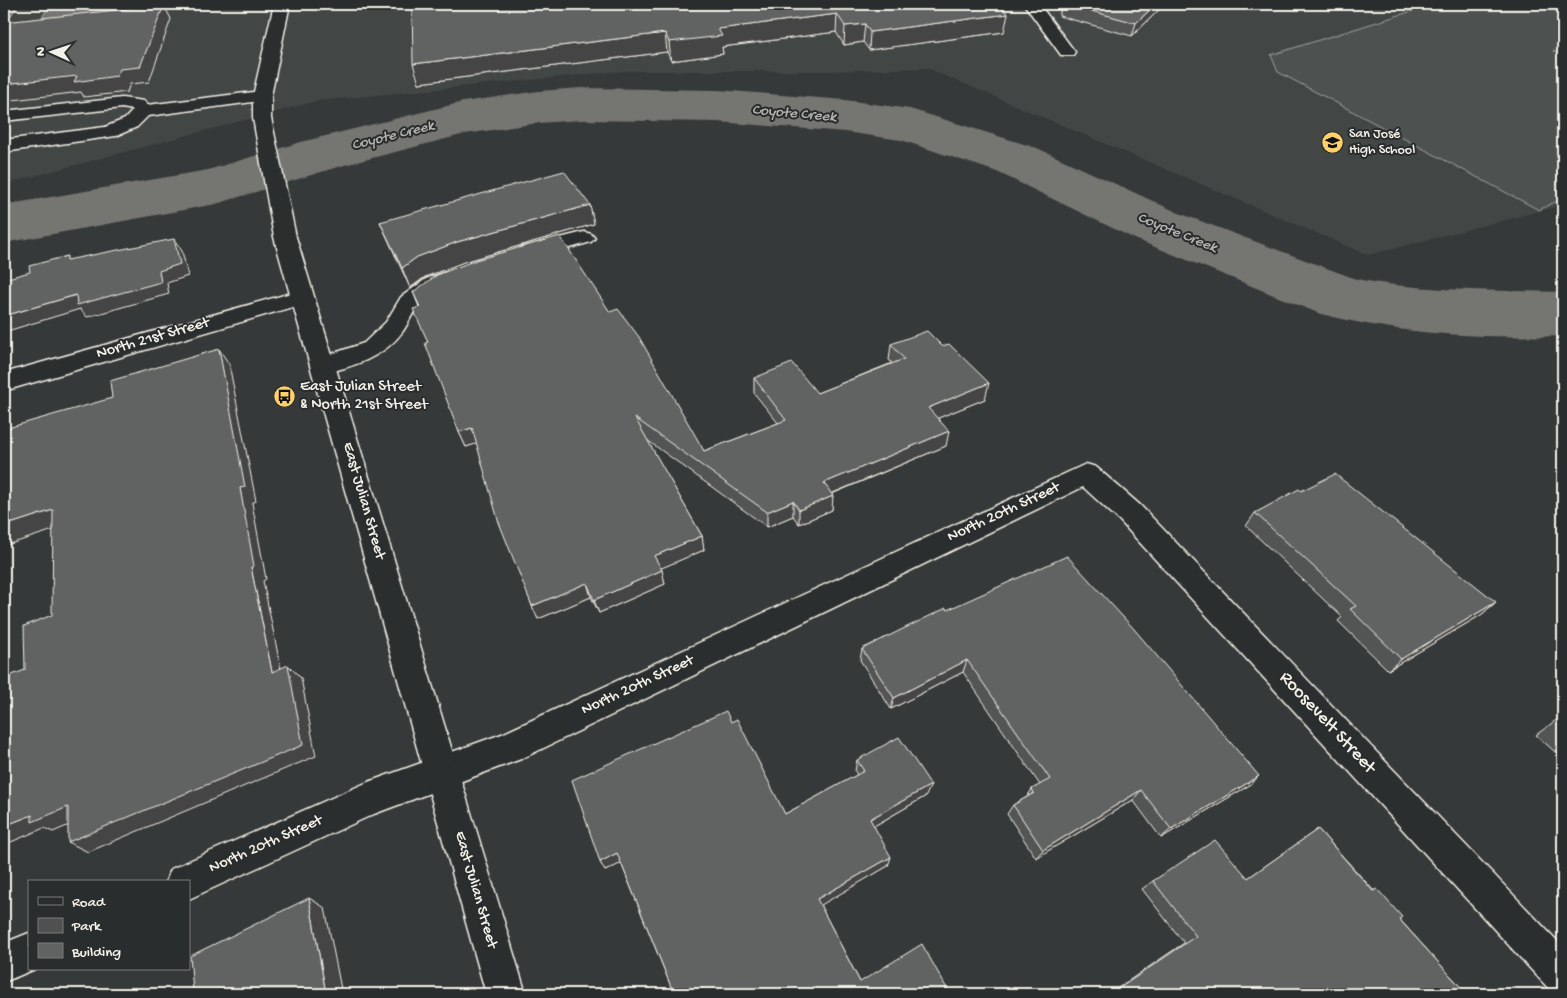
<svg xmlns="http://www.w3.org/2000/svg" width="1567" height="998" viewBox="0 0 1567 998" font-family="'Gochi Hand',sans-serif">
  <rect width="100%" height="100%" fill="#363939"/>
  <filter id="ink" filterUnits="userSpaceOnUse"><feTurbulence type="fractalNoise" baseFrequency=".02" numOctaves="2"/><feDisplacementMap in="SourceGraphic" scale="10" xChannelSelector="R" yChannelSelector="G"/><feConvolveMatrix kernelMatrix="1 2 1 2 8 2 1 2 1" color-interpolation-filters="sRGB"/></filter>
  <g filter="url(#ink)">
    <path fill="#434645" d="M 4,4 L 1457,4 L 1513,28 L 1563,56 L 1563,205 L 1368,255 L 927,68 L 829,71 L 621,71 L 317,101 L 4,184 Z"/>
    <path fill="#4e514f" stroke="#a1a19c" d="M 1435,4 L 1563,4 L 1563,56 L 1553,51 L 1563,58 L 1563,198 L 1539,210 L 1278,72 L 1271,55 Z"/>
    <path fill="#757572" stroke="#a8a7a1" d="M 50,4 L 143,4 L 140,11 L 39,22 Z"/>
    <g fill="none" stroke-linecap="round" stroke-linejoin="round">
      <path fill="#757572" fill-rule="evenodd" d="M 581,88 L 718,90 L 845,100 L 910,109 L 1037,148 L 1179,213 L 1356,279 C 1425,292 1493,290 1563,292 L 1563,336 C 1480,338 1399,335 1318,313 L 1135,239 L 997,172 L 901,140 L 845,132 L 718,122 L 581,120 L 539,123 L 465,134 L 341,166 L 216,204 L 4,243 L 4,205 L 208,170 L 301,142 L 463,102 L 539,91 Z"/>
      <defs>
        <path id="lane" d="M 1024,4 L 1039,4 L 1075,52 L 1073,55 L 1061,55 Z
          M 262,91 L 268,92 L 271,96 L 268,100 L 148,116 L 137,127 L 116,136 L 4,152 L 4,140 L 105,127 L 125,119 L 133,110 L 122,108 L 4,121 L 4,111 L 122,98 L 144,101 L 147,105 Z
          M 584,232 L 591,234 L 595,238 L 591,242 L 528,260 L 520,258 L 517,253 L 520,248 Z
          M 446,272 L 454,274 L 457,279 C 452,287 429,298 419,305 C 412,312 409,323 403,331 C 384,358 353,366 323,374 L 314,372 L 311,366 L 314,360 L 364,343 L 386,322 L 401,297 L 426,279 Z"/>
        <path id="street" d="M 302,290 L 310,292 L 313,297 L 310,302 L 4,391 L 4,373 Z
          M 1086,464 L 1096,467 L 1140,505 L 1563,947 L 1563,994 L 1549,989 L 1120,521 L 1083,487 L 521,759 L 374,814 L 189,899 L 189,882 L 166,882 L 171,869 L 368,782 L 502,734 Z
          M 29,933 L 29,969 L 35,969 L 4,982 L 4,943 Z"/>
        <path id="secondary" d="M 274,4 L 290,4 L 271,96 L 271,118 L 296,237 L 526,994 L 486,994 L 274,237 L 253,118 L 253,96 Z"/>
      </defs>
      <use href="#lane" stroke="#f4f1e8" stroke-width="3"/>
      <use href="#street" stroke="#f4f1e8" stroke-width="3"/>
      <use href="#secondary" stroke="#f4f1e8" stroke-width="3"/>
      <use href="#lane" fill="#2a2d2e" fill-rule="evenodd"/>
      <use href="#street" fill="#2a2d2e" fill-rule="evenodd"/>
      <use href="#secondary" fill="#2a2d2e" fill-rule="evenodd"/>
    </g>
    <path fill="#535554" stroke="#f4f1e8" d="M 412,4 L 998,4 L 1004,32 L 869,50 L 863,42 L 844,45 L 836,32 L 722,47 L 723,54 L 671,61 L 667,52 L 419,83 Z
      M 1062,4 L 1165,4 L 1132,36 L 1059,16 Z
      M 590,205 L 594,224 L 464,262 L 425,277 L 410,288 L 380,222 Z
      M 413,292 L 610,312 L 704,451 L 778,423 L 754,393 L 754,378 L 817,393 L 892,363 L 889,360 L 891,344 L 985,399 L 938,418 L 946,446 L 832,494 L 832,510 L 799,524 L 793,516 L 767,527 L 647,440 L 702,536 L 704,550 L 661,568 L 665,584 L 599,613 L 591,597 L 538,619 L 532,606 L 477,443 L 466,447 L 459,432 L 428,343 L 419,307 Z
      M 1301,491 L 1496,602 L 1481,615 L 1388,670 L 1338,621 L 1342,617 L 1246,526 L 1255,513 Z
      M 947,610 L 1259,776 L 1248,786 L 1161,838 L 1133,800 L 1036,858 L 1007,814 L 1013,805 L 1027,797 L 1032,789 L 1040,785 L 963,672 L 891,709 L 860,660 L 862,649 Z
      M 1563,715 L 1563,759 L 1536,735 Z
      M 731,722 L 785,814 L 857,775 L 855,771 L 857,760 L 926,796 L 874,826 L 888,866 L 820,905 L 860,982 L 950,994 L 674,994 L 621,863 L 605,871 L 600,862 Z
      M 1318,829 L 1467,994 L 1109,994 L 1184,943 L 1142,889 L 1153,881 L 1248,878 Z"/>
    <path fill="#444545" stroke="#f4f1e8" d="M 4,4 L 18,4 L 4,26 Z
      M 1156,4 L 1165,4 L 1132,36 L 1136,23 Z
      M 164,5 L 171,19 L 149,82 L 130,84 L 127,92 L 84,97 L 81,92 L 4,101 L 4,84 L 120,69 Z
      M 837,14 L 836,32 L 722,47 L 723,54 L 671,61 L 669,42 L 718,29 Z
      M 1008,14 L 1004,32 L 869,50 L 870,32 Z
      M 865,24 L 863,42 L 844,45 L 845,26 Z
      M 665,33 L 667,52 L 419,83 L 413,64 Z
      M 590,205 L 594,224 L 464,262 L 425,277 L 410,288 L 402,268 L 417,257 L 457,242 Z
      M 174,239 L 182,251 L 188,276 L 167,283 L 169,294 L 87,317 L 80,309 L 4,332 L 4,316 L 159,271 Z
      M 219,349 L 229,364 L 256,501 L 252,503 L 266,579 L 263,581 L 284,684 L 272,672 L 251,567 L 240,488 Z
      M 989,383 L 985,399 L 926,423 L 928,408 Z
      M 472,428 L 479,443 L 466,447 L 459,432 Z
      M 949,431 L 946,446 L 823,497 L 824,483 Z
      M 833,496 L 832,510 L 799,524 L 799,510 Z
      M 793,501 L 793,516 L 767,527 L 767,512 Z
      M 53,510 L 69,525 L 4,546 L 4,526 Z
      M 702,536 L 704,550 L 657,570 L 654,556 Z
      M 662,570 L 665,584 L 599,613 L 594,600 Z
      M 587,583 L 591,597 L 538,619 L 532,606 Z
      M 1496,602 L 1481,615 L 1388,670 L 1401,659 Z
      M 967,660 L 963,672 L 891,709 L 894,698 Z
      M 288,665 L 301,678 L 316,756 L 88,852 L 68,842 Z
      M 1259,776 L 1248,786 L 1161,838 L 1171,829 Z
      M 931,785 L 926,796 L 867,830 L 870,819 Z
      M 1141,790 L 1133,800 L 1036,858 L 1043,850 Z
      M 68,807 L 88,817 L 53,832 L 44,828 L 4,845 L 4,826 L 32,815 Z
      M 617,853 L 622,863 L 605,871 L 600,862 Z
      M 891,857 L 888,866 L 816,908 L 817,899 Z
      M 309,898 L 325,908 L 342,994 L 326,994 Z"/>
    <path fill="#616362" stroke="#f4f1e8" d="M 412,4 L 998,4 L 1008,14 L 870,32 L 865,24 L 845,26 L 837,14 L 718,29 L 722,36 L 669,42 L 665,33 L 413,64 Z
      M 1065,4 L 1156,4 L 1136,23 Z
      M 164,5 L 140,67 L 120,69 L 117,76 L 74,82 L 77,76 L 4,84 L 4,22 Z
      M 564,171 L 590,205 L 457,242 L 417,257 L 402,268 L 380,222 Z
      M 560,236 L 610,312 L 618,309 L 639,337 L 704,451 L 786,420 L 754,378 L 792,363 L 817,393 L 904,359 L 891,344 L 927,331 L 942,346 L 949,344 L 989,383 L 928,408 L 949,431 L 824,483 L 833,496 L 799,510 L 793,501 L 767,512 L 635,418 L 702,536 L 654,556 L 662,570 L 594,600 L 587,583 L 532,606 L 498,520 L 472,428 L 459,432 L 425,343 L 428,342 L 413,309 L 420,307 L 413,292 L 437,275 L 476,260 Z
      M 174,239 L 180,264 L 159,271 L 161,282 L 77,305 L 76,295 L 4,316 L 4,279 L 30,272 L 29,266 L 67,256 L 67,260 Z
      M 219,349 L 245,487 L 240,488 L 254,566 L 251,567 L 272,672 L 288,665 L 303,745 L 68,842 L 68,807 L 32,822 L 32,815 L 4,826 L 4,678 L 25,670 L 24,626 L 52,615 L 53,510 L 4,526 L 4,429 L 112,398 L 110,381 Z
      M 1335,474 L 1496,602 L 1401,659 L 1350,609 L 1356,606 L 1255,513 L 1299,489 L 1301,491 Z
      M 1067,556 L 1134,629 L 1259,776 L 1171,829 L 1141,790 L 1043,850 L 1013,805 L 1034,793 L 1032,789 L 1050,779 L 967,660 L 894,698 L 862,649 L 946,608 L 947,610 Z
      M 726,711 L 731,722 L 737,719 L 785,814 L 864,771 L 857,760 L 899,737 L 931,785 L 870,819 L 891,857 L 817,899 L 860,982 L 922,944 L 950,994 L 674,994 L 617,853 L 600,862 L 572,780 Z
      M 1563,718 L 1563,727 L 1558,722 Z
      M 1318,829 L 1373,891 L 1377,889 L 1402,917 L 1399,919 L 1467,994 L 1111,994 L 1196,936 L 1153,881 L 1215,840 L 1248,878 Z
      M 309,898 L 326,994 L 187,994 L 193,991 L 190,956 Z"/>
  </g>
  <defs>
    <symbol id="school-disc" viewBox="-11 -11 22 22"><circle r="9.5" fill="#ffd166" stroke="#2a2d2e"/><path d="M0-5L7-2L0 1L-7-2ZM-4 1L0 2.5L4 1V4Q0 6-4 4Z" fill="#111"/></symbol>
    <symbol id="bus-disc" viewBox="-11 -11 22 22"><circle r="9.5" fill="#ffd166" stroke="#2a2d2e"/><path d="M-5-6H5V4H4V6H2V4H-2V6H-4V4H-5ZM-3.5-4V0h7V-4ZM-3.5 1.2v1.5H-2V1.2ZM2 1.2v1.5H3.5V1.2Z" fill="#111"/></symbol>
  </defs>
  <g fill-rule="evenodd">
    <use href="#school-disc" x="1320" y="130" width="25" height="25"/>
    <use href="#bus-disc" x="272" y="384" width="25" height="25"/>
  </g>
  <g text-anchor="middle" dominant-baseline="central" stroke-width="4" stroke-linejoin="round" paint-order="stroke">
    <g font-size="14" fill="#f4f1e8" stroke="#2a2d2e" text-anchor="start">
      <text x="1349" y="134">San José<tspan x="1349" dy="16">High School</tspan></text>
    </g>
    <g font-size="15" font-style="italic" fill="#b4b3ad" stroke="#2a2d2e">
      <text transform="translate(794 114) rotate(5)">Coyote Creek</text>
      <text transform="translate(393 136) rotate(-14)">Coyote Creek</text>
      <text transform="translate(1177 233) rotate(22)">Coyote Creek</text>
    </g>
    <g font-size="16" fill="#f4f1e8" stroke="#2a2d2e">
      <text transform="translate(153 339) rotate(-16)">North 21st Street</text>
      <text transform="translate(363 501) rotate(74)">East Julian Street</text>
      <text transform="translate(1004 513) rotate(-25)">North 20th Street</text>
      <text transform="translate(638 686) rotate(-25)">North 20th Street</text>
      <text transform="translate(266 845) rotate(-24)">North 20th Street</text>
      <text transform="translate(475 890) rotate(74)">East Julian Street</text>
    </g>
    <g font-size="16" fill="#f4f1e8" stroke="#2a2d2e" text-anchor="start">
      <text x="300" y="387">East Julian Street<tspan x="300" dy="18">&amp; North 21st Street</tspan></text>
    </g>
    <g font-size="19" fill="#f4f1e8" stroke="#2a2d2e">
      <text transform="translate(1327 723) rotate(47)">Roosevelt Street</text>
    </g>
  </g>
  <rect width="1567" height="998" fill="none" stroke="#2a2d2e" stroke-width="20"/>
  <rect x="10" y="10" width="1547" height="978" fill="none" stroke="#f4f1e8" stroke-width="2" filter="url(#ink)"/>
  <rect x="28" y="880" width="162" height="90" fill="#2a2d2e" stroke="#7b7b78"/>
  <rect x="38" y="897" width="25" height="8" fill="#2a2d2e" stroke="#7b7b78"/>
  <text x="72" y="906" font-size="15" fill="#f4f1e8">Road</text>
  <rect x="38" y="918" width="25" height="15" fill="#4e514f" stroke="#7b7b78"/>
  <text x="72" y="930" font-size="15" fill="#f4f1e8">Park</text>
  <rect x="38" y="943" width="25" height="15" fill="#616362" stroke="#7b7b78"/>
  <text x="72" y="956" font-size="15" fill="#f4f1e8">Building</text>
  <g transform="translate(52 52) rotate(273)" stroke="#2a2d2e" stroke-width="4" paint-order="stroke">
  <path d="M0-4L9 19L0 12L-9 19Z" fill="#f4f1e8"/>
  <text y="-8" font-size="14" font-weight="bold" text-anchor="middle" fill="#f4f1e8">N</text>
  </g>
</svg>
